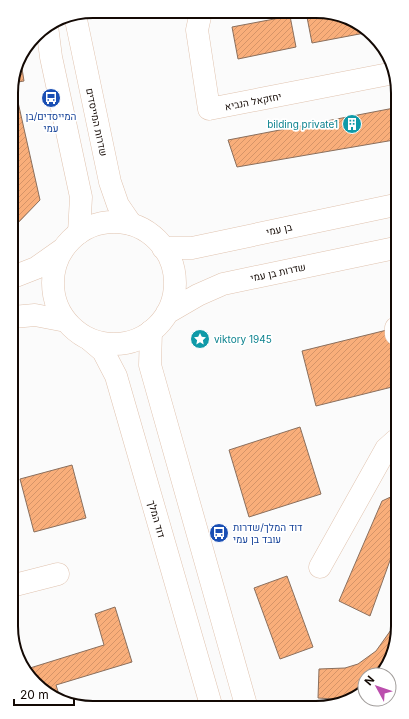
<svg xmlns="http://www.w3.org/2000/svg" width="409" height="719" viewBox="0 0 409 719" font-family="Inter,Heebo,sans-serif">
  <defs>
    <pattern id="building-hatch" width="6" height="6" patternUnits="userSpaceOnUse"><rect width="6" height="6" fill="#f9ae7a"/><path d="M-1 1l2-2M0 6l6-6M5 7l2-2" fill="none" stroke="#d59468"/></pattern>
  </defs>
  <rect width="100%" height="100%" fill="#fbfbfb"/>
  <path fill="url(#building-hatch)" stroke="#8a6f5d" d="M 306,12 L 332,13 L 370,32 L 312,43 Z
    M 290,16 L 296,47 L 238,59 L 232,27 Z
    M 20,56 L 24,81 L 12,83 L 12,82 Z
    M 18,102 L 40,200 L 13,228 L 12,104 Z
    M 394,108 L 394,140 L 237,167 L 228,140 Z
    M 387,330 L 396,367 L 396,386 L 316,406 L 302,351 Z
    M 300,427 L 321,494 L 249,517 L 229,450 Z
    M 72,465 L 86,518 L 34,532 L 20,479 Z
    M 397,494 L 397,541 L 370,616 L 339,601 L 382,501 Z
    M 287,576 L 313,647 L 280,659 L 254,588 Z
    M 115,607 L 132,662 L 56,685 L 60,698 L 43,691 L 33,678 L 30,668 L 104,645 L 95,614 Z
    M 398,620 L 398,632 L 381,675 L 365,675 L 365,688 L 348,700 L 318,698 L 319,669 L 345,668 L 358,664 L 376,651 Z"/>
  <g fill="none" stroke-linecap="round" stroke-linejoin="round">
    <defs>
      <path id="minor" d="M 201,12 L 197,30 L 209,109 L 394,73
        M 75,15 L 110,182 L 118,205 L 131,224
        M 47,26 L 51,57 L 81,197 L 79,233
        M 396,328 L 396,334
        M 151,331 L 150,365 L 246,705
        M 90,340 L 103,351 L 116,376 L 211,705
        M 320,567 L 386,449 L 396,440
        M 15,585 L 58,574"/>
      <path id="major" d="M53 283a61 61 0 1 1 122 0a61 61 0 1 1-122 0Z
        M 163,248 L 192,248 L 395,205
        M 13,277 L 36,268 L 63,249
        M 167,313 L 198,295 L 223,284 L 395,248
        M 13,317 L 35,315 L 66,321"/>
    </defs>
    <use href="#minor" stroke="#e0c3af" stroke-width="23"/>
    <use href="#major" stroke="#e0c3af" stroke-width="23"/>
    <use href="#minor" stroke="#fff" stroke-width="22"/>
    <use href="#major" stroke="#fff" stroke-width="22"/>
  </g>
  <defs>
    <symbol id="bus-disc" viewBox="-11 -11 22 22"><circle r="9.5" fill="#1a4fb4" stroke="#fff"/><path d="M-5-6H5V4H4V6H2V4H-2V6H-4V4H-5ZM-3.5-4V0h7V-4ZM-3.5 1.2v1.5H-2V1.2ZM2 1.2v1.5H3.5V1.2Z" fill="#fff"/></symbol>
    <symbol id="building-disc" viewBox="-11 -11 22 22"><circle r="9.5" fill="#0f9aa8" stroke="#fff"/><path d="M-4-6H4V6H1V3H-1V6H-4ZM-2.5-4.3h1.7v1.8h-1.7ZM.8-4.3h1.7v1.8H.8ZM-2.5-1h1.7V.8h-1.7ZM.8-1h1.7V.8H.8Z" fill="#fff"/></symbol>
    <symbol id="sight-disc" viewBox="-11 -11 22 22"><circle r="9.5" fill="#0f9aa8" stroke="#fff"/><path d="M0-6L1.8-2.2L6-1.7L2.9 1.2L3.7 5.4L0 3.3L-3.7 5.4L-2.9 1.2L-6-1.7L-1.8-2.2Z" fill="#fff"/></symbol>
  </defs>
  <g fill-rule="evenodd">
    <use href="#bus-disc" x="40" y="87" width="22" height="22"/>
    <use href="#building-disc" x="341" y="113" width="22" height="22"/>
    <use href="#sight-disc" x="189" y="328" width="22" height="22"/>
    <use href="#bus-disc" x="208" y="522" width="22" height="22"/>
  </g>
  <g text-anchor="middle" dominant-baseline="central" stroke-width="3.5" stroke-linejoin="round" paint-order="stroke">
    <g font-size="10" fill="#130904" stroke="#fff">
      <text transform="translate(253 101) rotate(-11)">יחזקאל הנביא</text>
      <text transform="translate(97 122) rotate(78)">שדרות המייסדים</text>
      <text transform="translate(279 229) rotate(-12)">בן עמי</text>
      <text transform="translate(278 272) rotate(-12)">שדרות בן עמי</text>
      <text transform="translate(157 519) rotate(74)">דוד המלך</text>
    </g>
    <g font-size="10" fill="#164399" stroke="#fff">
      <text x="51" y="116">המייסדים/בן<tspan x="51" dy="12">עמי</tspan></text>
      <text x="233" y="527" text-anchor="start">דוד המלך/שדרות<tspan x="233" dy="12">עובד בן עמי</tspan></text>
    </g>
    <g font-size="10" fill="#0d838f" stroke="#fff" text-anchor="end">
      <text x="338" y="124">bilding private1</text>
      <text x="214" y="339" text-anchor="start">viktory 1945</text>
    </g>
  </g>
  <path d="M0 0H409V719H0ZM93 18H316A75 75 0 0 1 391 93V626A75 75 0 0 1 316 701H93A75 75 0 0 1 18 626V93A75 75 0 0 1 93 18Z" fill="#fff" fill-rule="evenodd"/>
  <path fill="none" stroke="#130904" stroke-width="2" d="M93 18H316A75 75 0 0 1 391 93V626A75 75 0 0 1 316 701H93A75 75 0 0 1 18 626V93A75 75 0 0 1 93 18Z"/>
  <g transform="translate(377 687) rotate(310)"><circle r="19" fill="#ffffff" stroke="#a19d9b"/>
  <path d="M0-3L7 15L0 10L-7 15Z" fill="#bb4ead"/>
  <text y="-6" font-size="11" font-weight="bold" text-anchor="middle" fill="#130904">N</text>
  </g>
  <path d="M14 699v6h60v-6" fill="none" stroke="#130904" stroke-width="2"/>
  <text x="20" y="699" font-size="12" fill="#130904" stroke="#ffffff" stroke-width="3" paint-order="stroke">20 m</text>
</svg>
